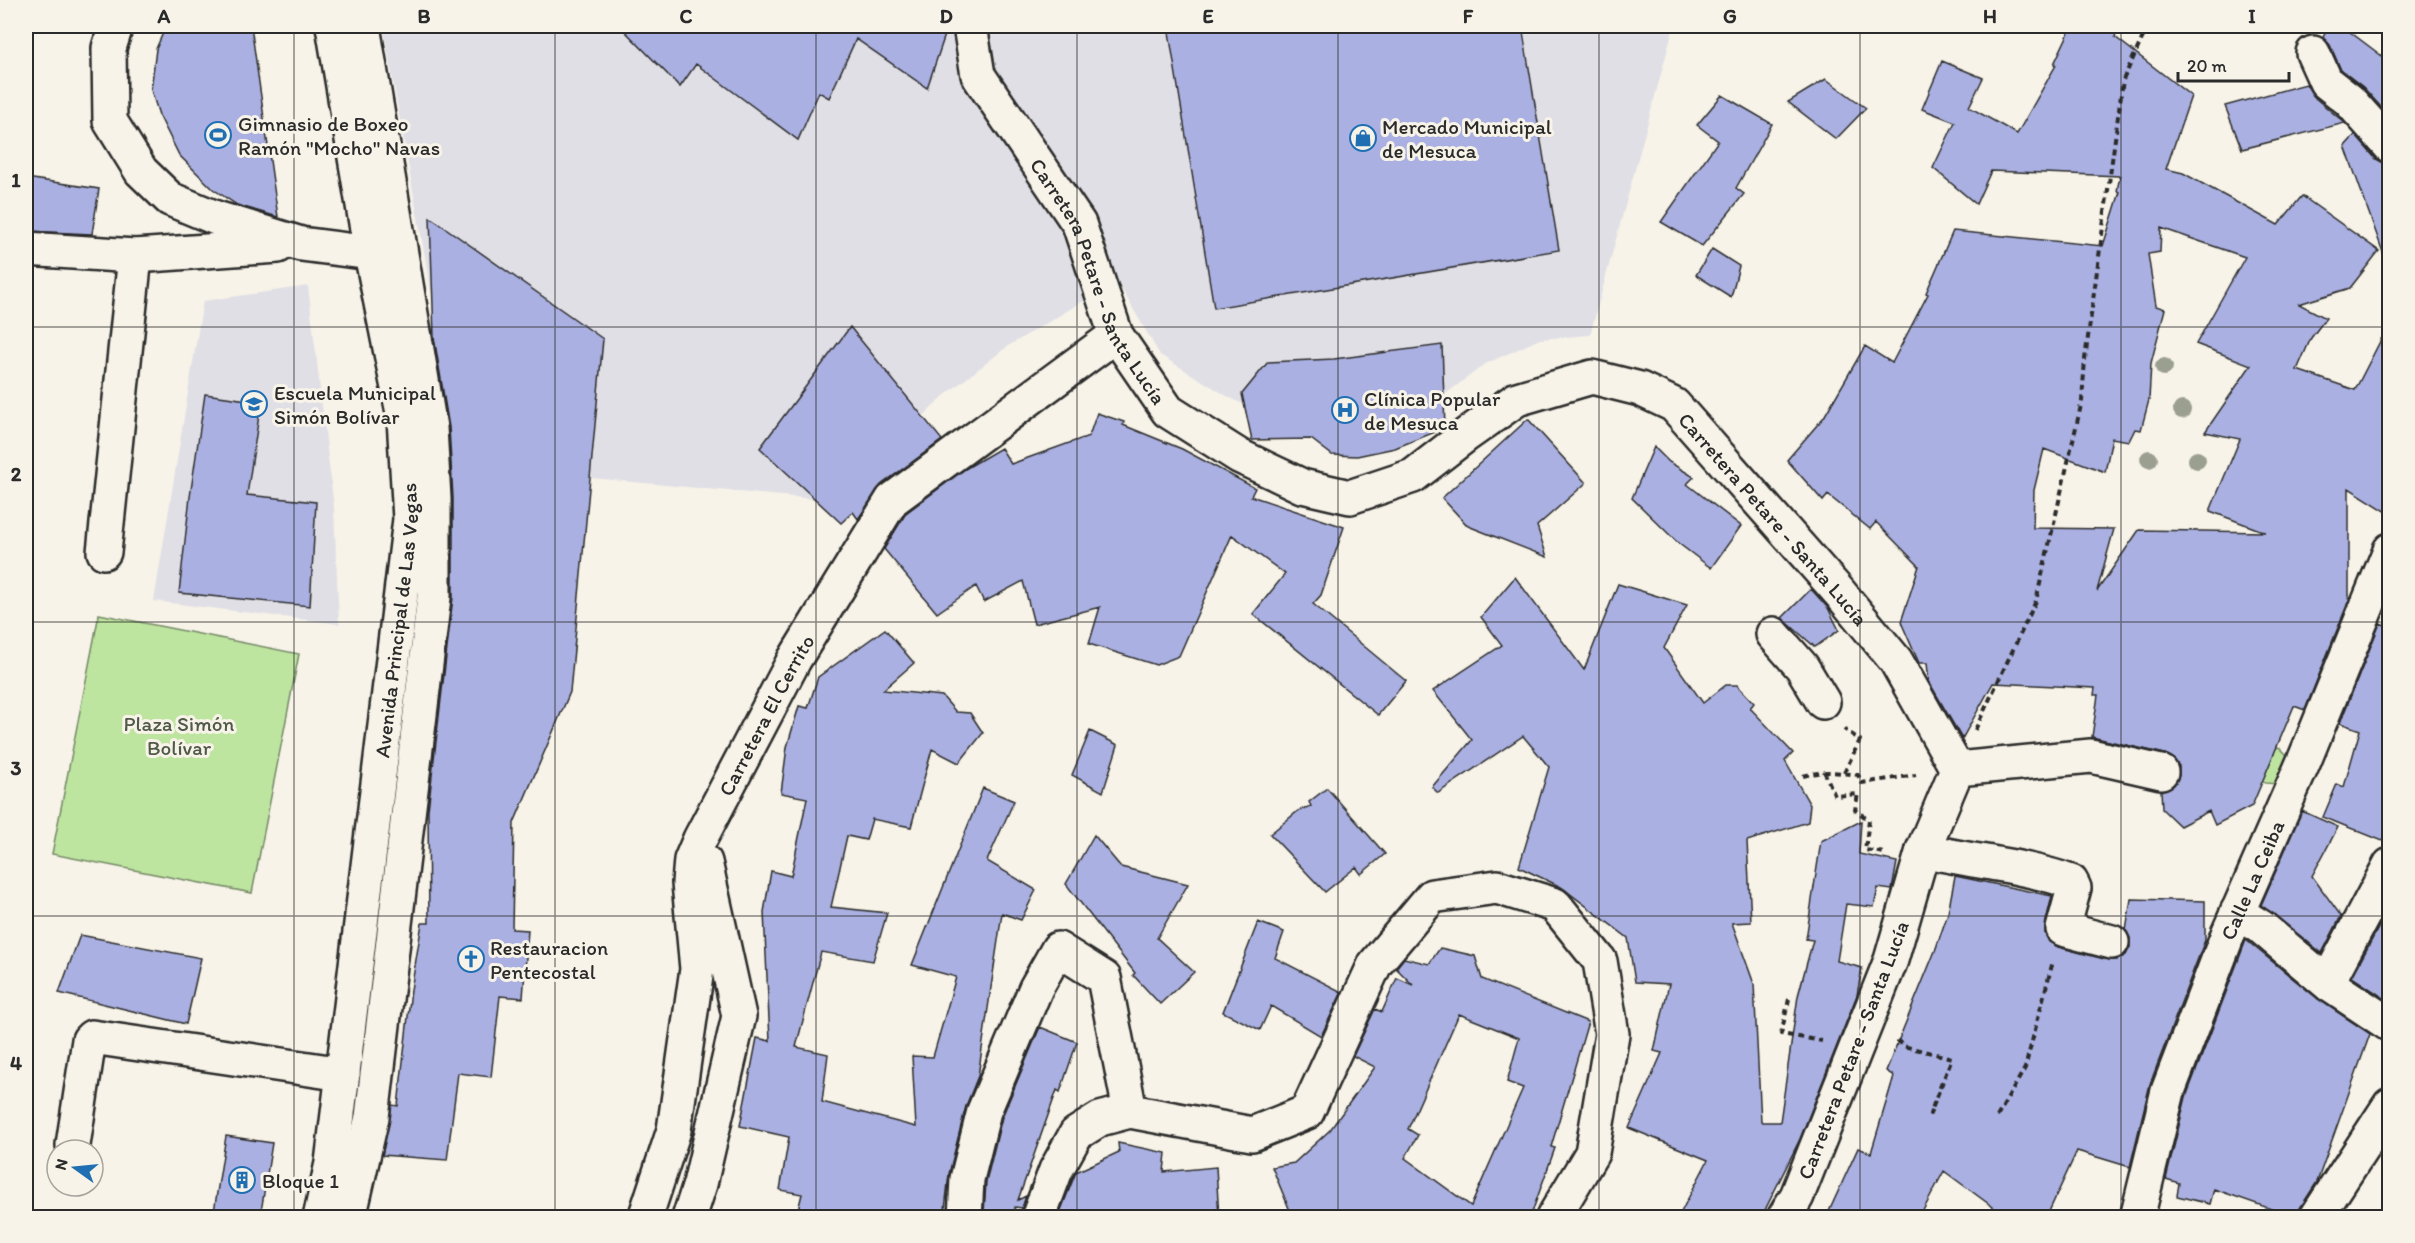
<svg xmlns="http://www.w3.org/2000/svg" width="2415" height="1243" viewBox="0 0 2415 1243" font-family="Itim,sans-serif">
  <rect width="100%" height="100%" fill="#f7f3e8"/>
  <filter id="ink" filterUnits="userSpaceOnUse"><feTurbulence type="fractalNoise" baseFrequency=".0167" numOctaves="2"/><feDisplacementMap in="SourceGraphic" scale="12" xChannelSelector="R" yChannelSelector="G"/><feConvolveMatrix kernelMatrix="1 2 1 2 8 2 1 2 1" color-interpolation-filters="sRGB"/></filter>
  <g filter="url(#ink)">
    <path fill="#e0dfe6" d="M 383,26 L 1674,26 L 1590,335 L 1540,339 L 1485,364 L 1413,419 L 1305,436 L 1227,396 L 1160,355 L 1117,281 L 1008,346 L 945,395 L 836,501 L 463,466 Z
      M 308,286 L 334,508 L 339,624 L 154,601 L 203,301 Z"/>
    <path fill="#bee5a0" stroke="#748866" stroke-width="1.5" d="M 99,614 L 299,654 L 252,893 L 52,854 Z
      M 2273,746 L 2280,748 L 2289,757 L 2279,784 L 2265,783 L 2259,780 Z"/>
    <path fill="#aab1e2" stroke="#2b2b2b" stroke-width="1.5" fill-rule="evenodd" d="M 166,26 L 251,26 L 278,217 L 237,205 L 213,189 L 179,155 L 159,115 L 151,90 L 156,49 Z
      M 620,26 L 948,26 L 927,88 L 856,39 L 829,98 L 819,92 L 798,140 L 696,64 L 680,87 Z
      M 1168,26 L 1522,26 L 1559,250 L 1214,308 Z
      M 2072,26 L 2118,26 L 2115,37 L 2191,96 L 2166,169 L 2183,173 L 2278,225 L 2302,196 L 2379,251 L 2350,288 L 2299,304 L 2326,318 L 2311,338 L 2297,370 L 2355,390 L 2390,322 L 2390,514 L 2349,488 L 2349,600 L 2305,710 L 2294,706 L 2252,806 L 2215,825 L 2209,811 L 2180,826 L 2162,809 L 2161,790 L 2174,785 L 2179,776 L 2179,766 L 2173,758 L 2165,754 L 2092,737 L 2098,695 L 2094,695 L 2095,688 L 1993,683 L 1962,739 L 1929,682 L 1927,663 L 1919,663 L 1901,622 L 1919,566 L 1876,522 L 1870,529 L 1828,495 L 1823,501 L 1787,460 L 1824,417 L 1865,346 L 1892,363 L 1928,294 L 1926,293 L 1953,231 L 2103,246 L 2120,192 L 2117,191 L 2120,176 L 1991,171 L 1976,204 L 1933,168 L 1955,122 L 1922,109 L 1942,61 L 1983,78 L 1969,107 L 2017,134 L 2056,65 L 2054,64 ZM 2161,228 L 2245,257 L 2196,344 L 2251,365 L 2205,432 L 2240,439 L 2210,511 L 2265,532 L 2139,530 L 2097,591 L 2114,529 L 2033,528 L 2034,490 L 2044,449 L 2105,472 L 2112,438 L 2129,441 L 2135,429 L 2141,430 L 2149,400 L 2151,363 L 2165,309 L 2156,306 L 2148,254 L 2160,252 Z
      M 2327,26 L 2342,26 L 2390,62 L 2390,117 L 2363,87 L 2341,70 L 2330,45 L 2323,38 Z
      M 1826,79 L 1866,108 L 1836,139 L 1788,102 Z
      M 2306,84 L 2314,97 L 2345,123 L 2242,149 L 2225,106 Z
      M 1722,95 L 1772,124 L 1736,188 L 1744,194 L 1702,246 L 1661,222 L 1718,141 L 1697,125 Z
      M 2355,135 L 2376,159 L 2390,164 L 2390,257 L 2385,258 L 2345,146 Z
      M 26,178 L 99,189 L 92,234 L 26,231 Z
      M 430,217 L 603,339 L 570,692 L 514,823 L 512,929 L 528,930 L 523,998 L 500,996 L 491,1077 L 458,1073 L 447,1160 L 382,1155 L 392,1105 L 398,1106 L 411,990 L 422,923 L 429,923 L 428,810 L 453,597 L 453,498 L 449,427 L 434,337 Z
      M 1712,249 L 1739,266 L 1731,297 L 1696,275 Z
      M 850,327 L 942,440 L 881,485 L 858,519 L 853,512 L 841,523 L 760,448 Z
      M 1442,345 L 1445,428 L 1395,448 L 1357,456 L 1332,455 L 1311,439 L 1252,440 L 1242,394 L 1268,362 L 1334,359 Z
      M 205,394 L 261,402 L 247,495 L 316,502 L 310,606 L 179,593 L 190,497 Z
      M 1097,413 L 1124,422 L 1123,425 L 1182,449 L 1255,488 L 1251,496 L 1344,527 L 1321,595 L 1313,604 L 1406,681 L 1378,715 L 1253,614 L 1285,574 L 1232,535 L 1179,656 L 1156,665 L 1089,644 L 1100,607 L 1034,624 L 1023,581 L 984,602 L 976,586 L 937,613 L 884,549 L 906,513 L 965,469 L 1001,448 L 1011,464 L 1089,436 Z
      M 1528,419 L 1586,483 L 1537,526 L 1547,557 L 1468,526 L 1442,498 Z
      M 1654,447 L 1669,462 L 1694,477 L 1687,484 L 1741,526 L 1711,568 L 1678,543 L 1632,498 Z
      M 1515,577 L 1584,670 L 1618,584 L 1687,605 L 1664,648 L 1703,703 L 1726,685 L 1737,685 L 1754,703 L 1750,708 L 1793,753 L 1785,761 L 1810,805 L 1808,822 L 1747,841 L 1751,922 L 1732,923 L 1754,984 L 1761,1122 L 1780,1122 L 1798,996 L 1813,940 L 1806,939 L 1821,841 L 1861,821 L 1859,854 L 1897,862 L 1892,890 L 1878,888 L 1874,907 L 1846,904 L 1837,961 L 1862,968 L 1857,995 L 1800,1139 L 1761,1218 L 1678,1218 L 1708,1160 L 1629,1128 L 1662,1053 L 1654,1051 L 1669,984 L 1635,982 L 1628,938 L 1561,887 L 1519,867 L 1549,767 L 1523,736 L 1438,793 L 1432,787 L 1472,740 L 1433,691 L 1502,645 L 1481,617 Z
      M 1811,589 L 1828,608 L 1839,630 L 1815,647 L 1782,618 Z
      M 2380,623 L 2390,627 L 2390,844 L 2323,817 L 2337,784 L 2344,787 L 2360,730 L 2340,723 Z
      M 885,629 L 914,663 L 883,690 L 942,696 L 956,712 L 970,713 L 983,733 L 959,763 L 932,749 L 911,827 L 872,819 L 866,840 L 847,836 L 831,907 L 887,913 L 873,961 L 821,952 L 796,1047 L 828,1054 L 822,1102 L 916,1127 L 912,1056 L 933,1057 L 956,977 L 912,965 L 983,788 L 1014,801 L 987,861 L 1036,890 L 1021,920 L 1002,913 L 978,1076 L 966,1106 L 949,1174 L 944,1218 L 796,1218 L 802,1194 L 780,1190 L 789,1137 L 740,1126 L 757,1038 L 770,1041 L 764,912 L 771,871 L 791,876 L 807,798 L 781,793 L 787,747 L 799,706 L 808,708 L 818,677 Z
      M 1090,731 L 1118,745 L 1103,792 L 1072,775 Z
      M 1327,788 L 1385,854 L 1361,874 L 1356,867 L 1325,892 L 1270,834 L 1298,811 L 1311,806 L 1309,802 Z
      M 2302,811 L 2338,827 L 2312,876 L 2341,916 L 2322,953 L 2261,905 Z
      M 1094,835 L 1121,867 L 1188,884 L 1157,938 L 1194,972 L 1160,1004 L 1133,975 L 1135,973 L 1066,884 Z
      M 1955,876 L 2052,896 L 2045,925 L 2045,934 L 2049,942 L 2058,947 L 2108,960 L 2117,960 L 2126,955 L 2130,947 L 2130,938 L 2126,931 L 2131,899 L 2205,901 L 2205,940 L 2150,1084 L 2130,1167 L 2077,1151 L 2046,1218 L 2008,1218 L 1944,1171 L 1919,1218 L 1826,1218 L 1858,1148 L 1871,1153 L 1894,1076 L 1886,1071 L 1935,951 L 1948,913 Z
      M 2390,906 L 2390,1002 L 2352,977 Z
      M 1258,922 L 1284,932 L 1275,958 L 1342,992 L 1321,1036 L 1271,1006 L 1260,1030 L 1223,1012 Z
      M 80,935 L 201,958 L 186,1024 L 59,993 Z
      M 2246,940 L 2318,999 L 2370,1034 L 2317,1182 L 2300,1208 L 2297,1218 L 2214,1189 L 2210,1204 L 2177,1196 L 2179,1183 L 2166,1179 L 2186,1097 Z
      M 1440,948 L 1475,956 L 1482,979 L 1588,1022 L 1551,1147 L 1555,1148 L 1530,1218 L 1293,1218 L 1272,1167 L 1294,1163 L 1330,1130 L 1375,1067 L 1353,1056 L 1375,1009 L 1382,1012 L 1397,978 L 1413,985 L 1396,968 L 1404,958 L 1429,964 ZM 1459,1014 L 1519,1038 L 1507,1082 L 1523,1088 L 1471,1206 L 1405,1158 L 1418,1135 L 1408,1129 Z
      M 1040,1027 L 1077,1042 L 1060,1092 L 1057,1090 L 1018,1200 L 1026,1196 L 1022,1208 L 1015,1207 L 1012,1217 L 984,1213 L 986,1182 L 1002,1117 Z
      M 226,1136 L 272,1143 L 260,1218 L 213,1218 Z
      M 1118,1143 L 1166,1153 L 1164,1172 L 1216,1167 L 1219,1218 L 1073,1218 L 1059,1215 L 1076,1172 L 1119,1152 Z"/>
    <g fill="none" stroke-linecap="round" stroke-linejoin="round">
      <defs>
        <g id="minor">
          <path d="M 116,26 L 109,48 L 110,121 L 141,171 L 170,199 L 216,218 L 301,244 L 371,253"/>
          <path id="s1" d="M 970,26 L 978,75 L 1079,224 L 1116,335 L 1168,411 L 1239,456 L 1302,486 L 1350,497 L 1413,476 L 1466,435 L 1517,399 L 1592,377 L 1640,389 L 1674,405 L 1839,592 L 1896,661 L 1957,769 L 1923,850 L 1891,960 L 1797,1196 L 1784,1218"/>
          <path d="M 2313,53 L 2326,82 L 2349,100 L 2390,146"/>
          <path d="M 26,249 L 135,256 L 278,246"/>
          <path d="M 104,552 L 135,256"/>
          <path d="M 1773,634 L 1802,667 L 1823,702"/>
          <path d="M 1957,769 L 2091,756 L 2161,772"/>
          <path d="M 1923,850 C 1972,862 2023,865 2071,882 L 2074,888 L 2063,929 L 2112,942"/>
          <path d="M 2390,865 L 2334,970 L 2330,985 L 2390,1025"/>
          <path d="M 2237,912 L 2261,927 L 2330,985"/>
          <path d="M 73,1145 L 89,1040 L 92,1037 L 343,1074"/>
          <path id="s2" d="M 320,1218 L 332,1163 L 410,519 L 404,418 L 371,253 L 333,26"/>
          <path d="M 349,1218 L 372,1117 L 434,597 L 434,499 L 430,428 L 363,26"/>
          <path id="s3" d="M 645,1218 L 674,1130 L 697,969 L 689,883 L 691,860 L 700,839 L 794,660 L 892,500 L 1116,335"/>
          <path d="M 689,1218 L 700,1184 L 739,1016 L 705,862"/>
          <path d="M 965,1218 L 967,1179 L 984,1111 L 1036,988 L 1058,949 L 1104,978 L 1130,1111"/>
          <path d="M 1038,1218 L 1056,1170 L 1076,1134 L 1100,1119 L 1130,1111 L 1252,1134 L 1307,1112 L 1375,964 L 1432,896 L 1497,887 L 1555,905 L 1600,961 L 1612,1034 L 1592,1153 L 1553,1218"/>
          <path id="s4" d="M 2137,1218 L 2168,1091 L 2228,934 L 2304,761 L 2390,550"/>
          <path d="M 2316,1218 L 2390,1105"/>
        </g>
      </defs>
      <use href="#minor" stroke="#2b2b2b" stroke-width="38"/>
      <path stroke="#2b2b2b" stroke-width="4" stroke-dasharray="6 4.5" stroke-linecap="butt" d="M 1975,730 L 2036,601 L 2082,401 L 2085,359 L 2123,80 L 2148,26
        M 1824,771 L 1835,796 L 1858,794 L 1855,810 L 1869,820 L 1865,850 L 1885,853
        M 1844,773 L 1860,740 L 1844,729
        M 1803,776 C 1825,770 1835,772 1858,775 L 1862,783 L 1916,775
        M 1789,999 L 1781,1034 L 1822,1041
        M 1897,1040 L 1903,1046 L 1952,1058 L 1930,1114 L 1942,1082
        M 1997,1117 L 2025,1068 L 2053,961"/>
      <use href="#minor" stroke="#f7f3e8" stroke-width="33"/>
    </g>
    <g fill="#9b9f90">
      <circle cx="2164" cy="367" r="9"/>
      <circle cx="2182" cy="410" r="9"/>
      <circle cx="2149" cy="459" r="9"/>
      <circle cx="2197" cy="460" r="9"/>
    </g>
  </g>
  <path fill="none" stroke="#2b2b2b" stroke-width="1.5" stroke-opacity="0.55" d="M 294,26 L 294,1218M 555,26 L 555,1218M 816,26 L 816,1218M 1077,26 L 1077,1218M 1338,26 L 1338,1218M 1599,26 L 1599,1218M 1860,26 L 1860,1218M 2121,26 L 2121,1218M 26,327 L 2390,327M 26,622 L 2390,622M 26,916 L 2390,916"/>
  <defs>
    <symbol id="stadium-ring" viewBox="-11 -11 22 22"><circle r="9.5" fill="#f7f3e8" stroke="#1f6fb2" stroke-width="1.5"/><path d="M0-5a6.5 5 0 1 0 0 10a6.5 5 0 1 0 0-10ZM-3.5-1.8h7v3.6h-7Z" fill="#1f6fb2"/></symbol>
    <symbol id="shop-ring" viewBox="-11 -11 22 22"><circle r="9.5" fill="#f7f3e8" stroke="#1f6fb2" stroke-width="1.5"/><path d="M-5-2.5h2.3a2.7 3.5 0 0 1 5.4 0H5L5.5 6h-11ZM-1.5-2.5h3a1.5 2.3 0 0 0-3 0Z" fill="#1f6fb2"/></symbol>
    <symbol id="school-ring" viewBox="-11 -11 22 22"><circle r="9.5" fill="#f7f3e8" stroke="#1f6fb2" stroke-width="1.5"/><path d="M0-5L7-2L0 1L-7-2ZM-4 1L0 2.5L4 1V4Q0 6-4 4Z" fill="#1f6fb2"/></symbol>
    <symbol id="hospital-ring" viewBox="-11 -11 22 22"><circle r="9.5" fill="#f7f3e8" stroke="#1f6fb2" stroke-width="1.5"/><path d="M-5-5h3v3.5h4V-5h3V5h-3V1.5h-4V5h-3Z" fill="#1f6fb2"/></symbol>
    <symbol id="church-ring" viewBox="-11 -11 22 22"><circle r="9.5" fill="#f7f3e8" stroke="#1f6fb2" stroke-width="1.5"/><path d="M-1.2-6h2.4v3.5h3.3v2.4h-3.3V6h-2.4V-.1h-3.3v-2.4h3.3Z" fill="#1f6fb2"/></symbol>
    <symbol id="building-ring" viewBox="-11 -11 22 22"><circle r="9.5" fill="#f7f3e8" stroke="#1f6fb2" stroke-width="1.5"/><path d="M-4-6H4V6H1V3H-1V6H-4ZM-2.5-4.3h1.7v1.8h-1.7ZM.8-4.3h1.7v1.8H.8ZM-2.5-1h1.7V.8h-1.7ZM.8-1h1.7V.8H.8Z" fill="#1f6fb2"/></symbol>
  </defs>
  <g fill-rule="evenodd">
    <use href="#stadium-ring" x="203" y="120" width="30" height="30"/>
    <use href="#shop-ring" x="1348" y="123" width="30" height="30"/>
    <use href="#school-ring" x="239" y="389" width="30" height="30"/>
    <use href="#hospital-ring" x="1330" y="395" width="30" height="30"/>
    <use href="#church-ring" x="456" y="944" width="30" height="30"/>
    <use href="#building-ring" x="227" y="1165" width="30" height="30"/>
  </g>
  <g text-anchor="middle" dominant-baseline="central" stroke-width="6" stroke-linejoin="round" paint-order="stroke">
    <g font-size="21" fill="#2b2b2b" stroke="#f7f3e8" text-anchor="start">
      <text x="238" y="123">Gimnasio de Boxeo<tspan x="238" dy="24">Ramón "Mocho" Navas</tspan></text>
      <text x="1382" y="126">Mercado Municipal<tspan x="1382" dy="24">de Mesuca</tspan></text>
      <text x="274" y="392">Escuela Municipal<tspan x="274" dy="24">Simón Bolívar</tspan></text>
      <text x="1364" y="398">Clínica Popular<tspan x="1364" dy="24">de Mesuca</tspan></text>
      <text x="490" y="947">Restauracion<tspan x="490" dy="24">Pentecostal</tspan></text>
      <text x="262" y="1180">Bloque 1</text>
    </g>
    <g font-size="21" fill="#2b2b2b" stroke="#f7f3e8">
      <text stroke="none"><textPath href="#s1" startOffset="290">Carretera Petare - Santa Lucía</textPath></text>
      <text stroke="none"><textPath href="#s1" startOffset="1154">Carretera Petare - Santa Lucía</textPath></text>
      <text stroke="none"><textPath href="#s2" startOffset="603">Avenida Principal de Las Vegas</textPath></text>
      <text stroke="none"><textPath href="#s3" startOffset="528">Carretera El Cerrito</textPath></text>
      <text stroke="none"><textPath href="#s4" startOffset="358">Calle La Ceiba</textPath></text>
      <text transform="translate(1853 1050) rotate(-69)">Carretera Petare - Santa Lucía</text>
    </g>
    <g font-size="21" fill="#505a48" stroke="#f7f3e8">
      <text x="179" y="723">Plaza Simón<tspan x="179" dy="24">Bolívar</tspan></text>
    </g>
  </g>
  <rect width="2415" height="1243" fill="none" stroke="#f7f3e8" stroke-width="66"/>
  <g transform="translate(75 1168) rotate(285)"><circle r="28" fill="#f7f3e8" stroke="#a5a39c" stroke-width="1.5"/>
  <path d="M0-4.5L10 22L0 15L-10 22Z" fill="#1f6fb2"/>
  <text y="-9" font-size="16" font-weight="bold" text-anchor="middle" fill="#2b2b2b">N</text>
  </g>
  <path d="M2178 72v9h111v-9" fill="none" stroke="#2b2b2b" stroke-width="3"/>
  <text x="2187" y="72" font-size="18" fill="#2b2b2b" stroke="#f7f3e8" stroke-width="4.5" paint-order="stroke">20 m</text>
  <rect x="33" y="33" width="2349" height="1177" fill="none" stroke="#2b2b2b" stroke-width="2"/>
  <g font-size="20" text-anchor="middle" font-weight="bold" fill="#2b2b2b">
    <text x="164" y="23">A</text>
    <text x="424" y="23">B</text>
    <text x="686" y="23">C</text>
    <text x="946" y="23">D</text>
    <text x="1208" y="23">E</text>
    <text x="1468" y="23">F</text>
    <text x="1730" y="23">G</text>
    <text x="1990" y="23">H</text>
    <text x="2252" y="23">I</text>
    <text x="16" y="187">1</text>
    <text x="16" y="481">2</text>
    <text x="16" y="775">3</text>
    <text x="16" y="1070">4</text>
  </g>
</svg>
